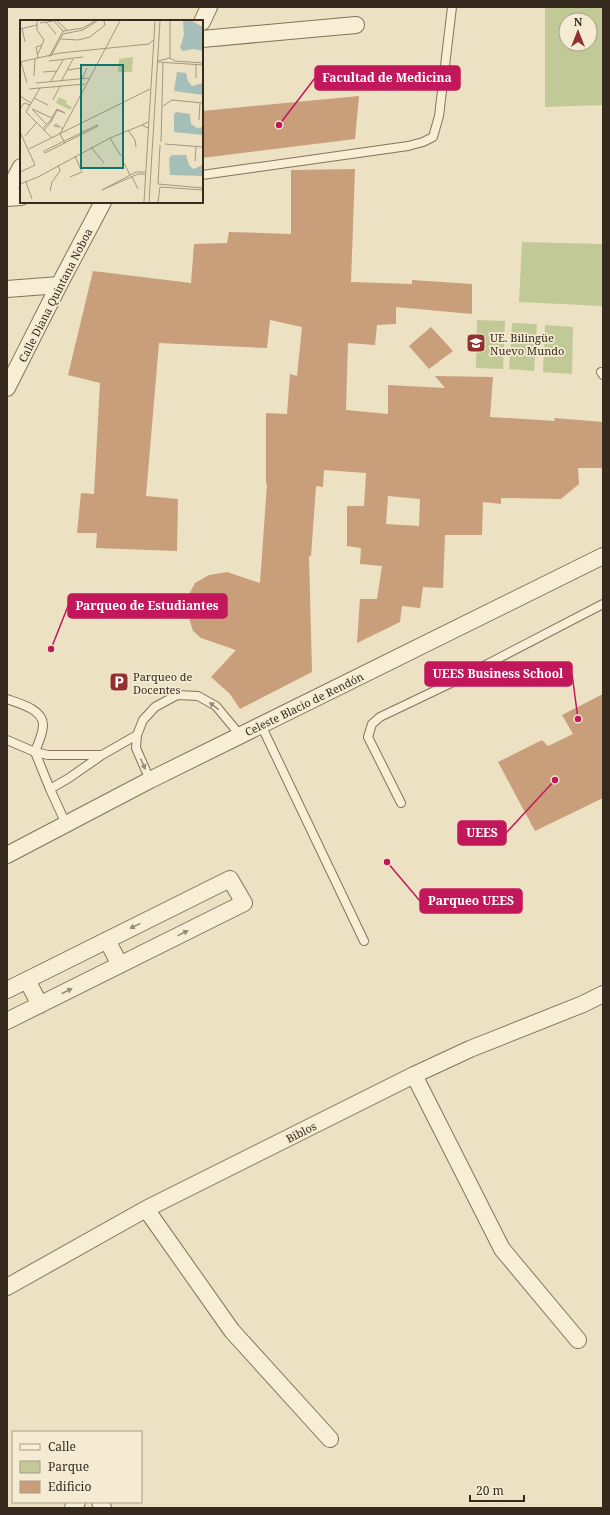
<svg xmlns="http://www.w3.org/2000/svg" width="610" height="1515" viewBox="0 0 610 1515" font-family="'Noto Serif',serif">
  <rect width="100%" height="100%" fill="#ece1c2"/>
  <path fill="#c1c997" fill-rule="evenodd" d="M 545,7 L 603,7 L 603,105 L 545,107 ZM 566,20 L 590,20 L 590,44 L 566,44 Z
    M 522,242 L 603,244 L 603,306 L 519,302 Z
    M 477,320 L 505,321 L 503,369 L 476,368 Z
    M 512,323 L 537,324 L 534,371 L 509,369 Z
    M 545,325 L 573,327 L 572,374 L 543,372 Z"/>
  <path fill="#c99e7a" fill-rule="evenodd" d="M 359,96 L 355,139 L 202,158 L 202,111 Z
    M 355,169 L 351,282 L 412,284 L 412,280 L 472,284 L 472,314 L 396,307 L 396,324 L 377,325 L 375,345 L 348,343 L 346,410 L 388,414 L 388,385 L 445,388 L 435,376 L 493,377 L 490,417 L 555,421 L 554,418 L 603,422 L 603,468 L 578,468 L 579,484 L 561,499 L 501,498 L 501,504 L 483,502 L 482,535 L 445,535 L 443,588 L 423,587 L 420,608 L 402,606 L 400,622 L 357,643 L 360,599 L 377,599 L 382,566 L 360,564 L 361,548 L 347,546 L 347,506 L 364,506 L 366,473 L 324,470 L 323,487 L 316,486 L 311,556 L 309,556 L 312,672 L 240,709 L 230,694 L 211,677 L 236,650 L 201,638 L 193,631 L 188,615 L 187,598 L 195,583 L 209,575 L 227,572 L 260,583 L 267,484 L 266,483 L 266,413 L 287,414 L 290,374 L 297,376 L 302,327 L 270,320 L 267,348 L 159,343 L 146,496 L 178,499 L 177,551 L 96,548 L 97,533 L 77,533 L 81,493 L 94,494 L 100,383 L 68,375 L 93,271 L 191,283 L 194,244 L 227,243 L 229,232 L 291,234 L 291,170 ZM 388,496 L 420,499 L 419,526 L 386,524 Z
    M 431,327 L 453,351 L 429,369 L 409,346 Z
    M 603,694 L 603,798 L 535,831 L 498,762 L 542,740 L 548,746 L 573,734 L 562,715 Z"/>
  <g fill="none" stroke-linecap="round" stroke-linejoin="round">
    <defs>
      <path id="lane" d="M 202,175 L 408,146 L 423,142 L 433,137 L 439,116 L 452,7
        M 601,372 L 603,375
        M 7,699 C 18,703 43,709 43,725 C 43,734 38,743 35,752 L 50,789
        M 261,725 L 364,941
        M 7,740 L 35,752 L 48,755 L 102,755
        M 150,780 L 136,748 L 137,735 L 143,720 L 155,707 L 177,695 L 198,696 L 216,706 L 240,735
        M 401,803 L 368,737 L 372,724 L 380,717 L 449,684 L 603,604
        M 66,824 L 50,789 L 69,778 L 102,755 L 137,735"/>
      <path id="street" d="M 202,22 L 209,7
        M 202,39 L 356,25
        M 7,193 L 21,167
        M 7,198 L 21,197
        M 7,289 L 59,285
        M 7,388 L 59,285 L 103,202
        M 7,855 L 150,780 L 603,556
        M 107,940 L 120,965
        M 27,980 L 40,1005
        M 7,990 L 230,879 L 244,903 L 7,1021
        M 414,1075 L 502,1249 L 578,1340
        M 146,1209 L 232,1331 L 330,1439
        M 7,1287 L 146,1209 L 414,1075 L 470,1049 L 583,1004 L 603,994
        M 100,1502 L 103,1508
        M 73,1508 L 77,1502"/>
    </defs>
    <use href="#lane" stroke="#85735a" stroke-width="10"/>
    <use href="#street" stroke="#85735a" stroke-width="18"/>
    <use href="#lane" stroke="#f7eed5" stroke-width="8"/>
    <use href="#street" stroke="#f7eed5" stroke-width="16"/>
  </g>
  <defs><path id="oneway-solid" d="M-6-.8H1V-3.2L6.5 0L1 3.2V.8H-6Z"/></defs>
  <g fill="#968c7a">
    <use href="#oneway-solid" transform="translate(214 706) rotate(-143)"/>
    <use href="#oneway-solid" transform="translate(143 764) rotate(66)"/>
    <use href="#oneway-solid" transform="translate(135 926) rotate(154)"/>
    <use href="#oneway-solid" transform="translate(183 933) rotate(-26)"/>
    <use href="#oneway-solid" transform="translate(67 991) rotate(-27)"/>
  </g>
  <defs>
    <symbol id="school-square" viewBox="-11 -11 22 22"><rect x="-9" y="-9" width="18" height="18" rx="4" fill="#92302d" stroke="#f4ebd2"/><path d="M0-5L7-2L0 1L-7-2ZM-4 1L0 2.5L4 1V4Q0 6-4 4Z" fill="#fff"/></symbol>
    <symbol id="parking-square" viewBox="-11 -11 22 22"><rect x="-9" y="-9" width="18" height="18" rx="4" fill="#92302d" stroke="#f4ebd2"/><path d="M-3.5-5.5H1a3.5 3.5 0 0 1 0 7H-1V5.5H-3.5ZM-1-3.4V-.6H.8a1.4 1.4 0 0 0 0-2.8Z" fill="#fff"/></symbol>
  </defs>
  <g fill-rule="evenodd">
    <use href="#school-square" x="465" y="332" width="22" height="22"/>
    <use href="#parking-square" x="108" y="671" width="22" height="22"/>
  </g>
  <g text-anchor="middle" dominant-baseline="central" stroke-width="3.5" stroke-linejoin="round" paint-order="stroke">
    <g font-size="11" fill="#362a1e" stroke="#f4ebd2">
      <text transform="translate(55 295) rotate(-63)">Calle Diana Quintana Noboa</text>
      <text transform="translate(304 704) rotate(-26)">Celeste Blacio de Rendón</text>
      <text transform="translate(301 1132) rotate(-27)">Biblos</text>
    </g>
    <g font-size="11" fill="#362a1e" stroke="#f4ebd2" text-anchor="start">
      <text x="490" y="337">UE. Bilingüe<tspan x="490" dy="13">Nuevo Mundo</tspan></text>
      <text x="133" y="676">Parqueo de<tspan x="133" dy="13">Docentes</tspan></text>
    </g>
  </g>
  <g transform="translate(20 20)">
    <rect width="183" height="183" fill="#ece1c2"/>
    <path d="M 113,37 L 112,52 L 98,52 L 99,39 ZM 39,77 L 47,81 L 46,84 L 52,87 L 50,90 L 36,83 Z" fill="#c1c997"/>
    <path d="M 163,1 L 172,1 L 183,7 L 183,31 L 174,29 L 163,31 L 160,28 L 164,15 ZM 157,52 L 166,53 L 168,61 L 172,66 L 183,63 L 183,75 L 154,71 ZM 156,92 L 170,94 L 171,104 L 177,108 L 183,107 L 183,115 L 154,112 L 154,94 ZM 152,135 L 166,135 L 169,145 L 173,149 L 183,145 L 183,156 L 150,155 L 149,138 Z" fill="#a5bfb8"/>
    <path fill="none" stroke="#a39880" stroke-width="1" d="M 17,1 L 17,10 L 24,20 L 18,34M 34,1 L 43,11M 37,1 L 47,10M 150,1 L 150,38 L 155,41 L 183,43M 26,2 L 36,14M 20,3 L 33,1M 2,8 L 5,22M 0,9 L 17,5M 41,19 L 58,20 L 70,17 L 85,5 L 84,1M 31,36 L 43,14 L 63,10 L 77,1M 29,37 L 43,11 L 63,8 L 75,1M 18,38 L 16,27 L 22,25M 29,41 L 63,37M 138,41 L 150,38M 0,42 L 40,33 L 129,24 L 133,20M 1,42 L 7,63M 138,42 L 183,45M 48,50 L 61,48M 23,52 L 37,51M 14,56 L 15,39M 176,58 L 176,44M 62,59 L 67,48M 42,60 L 53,39M 31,61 L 43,40M 16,63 L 69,58M 20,68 L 6,92 L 32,118M 9,69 L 65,64M 0,76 L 11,83M 14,78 L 28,85M 33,80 L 40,66M 143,86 L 152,80 L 183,83M 0,89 L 4,83 L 10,85M 179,100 L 180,83M 27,105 L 12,89 L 32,98M 77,105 L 78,106 L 25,133 L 24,131 ZM 39,107 L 34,106 L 36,104 L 43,109M 23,108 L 30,101 L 37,89 L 45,93 L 37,90 L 31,102 L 24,110M 128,108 L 122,105 L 128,102M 108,110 L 115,120 L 116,127M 0,112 L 15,145 L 0,152M 5,116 L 16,103M 90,118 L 101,136M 141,122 L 143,43M 45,123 L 40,114 L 100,1M 145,124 L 183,127M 140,125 L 138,164 L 183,168M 71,127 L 84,143M 9,129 L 130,69M 175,141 L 176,127M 104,143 L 110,155M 125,154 L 118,154 L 82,170 L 116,152 L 125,152M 50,157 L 62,152 L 55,136M 112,157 L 118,169M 6,162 L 12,179M 0,164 L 18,157 L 90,118 L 122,105M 30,171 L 32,162 L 40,151 L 38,145M 124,182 L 135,1M 129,182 L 140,1M 138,182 L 140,167 L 183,170"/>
    <path fill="#0f766e" fill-opacity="0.15" stroke="#0f766e" stroke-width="2" d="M 61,45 L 103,45 L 103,148 L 61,148 Z"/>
    <rect width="183" height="183" fill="none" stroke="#362a1e" stroke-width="2"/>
  </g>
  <path fill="none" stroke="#c2185b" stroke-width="1.5" d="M279 125L315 78M51 649L68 606M578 719L572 674M555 780L506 833M387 862L420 901"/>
  <g fill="#c2185b" stroke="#f4ebd2" stroke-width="1.5">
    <circle cx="279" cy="125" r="4"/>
    <circle cx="51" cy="649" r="4"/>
    <circle cx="578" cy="719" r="4"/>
    <circle cx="555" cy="780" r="4"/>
    <circle cx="387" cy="862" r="4"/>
  </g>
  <g fill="#c2185b" stroke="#c2185b" stroke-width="1.5">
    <rect x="315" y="66" width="145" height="24" rx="4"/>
    <rect x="68" y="594" width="159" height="24" rx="4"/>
    <rect x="425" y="662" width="147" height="24" rx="4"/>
    <rect x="458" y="821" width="48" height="24" rx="4"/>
    <rect x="420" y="889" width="102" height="24" rx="4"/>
  </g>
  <g font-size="12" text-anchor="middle" font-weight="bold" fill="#fff">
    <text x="387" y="82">Facultad de Medicina</text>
    <text x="147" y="610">Parqueo de Estudiantes</text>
    <text x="498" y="678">UEES Business School</text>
    <text x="482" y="837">UEES</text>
    <text x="471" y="905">Parqueo UEES</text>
  </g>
  <rect width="610" height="1515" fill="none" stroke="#362a1e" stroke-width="16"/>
  <rect x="12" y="1431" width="130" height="72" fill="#f4ebd2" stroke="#a89e8a"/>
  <rect x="20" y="1444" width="20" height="6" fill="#f7eed5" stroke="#a89e8a"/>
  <text x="48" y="1451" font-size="12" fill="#362a1e">Calle</text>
  <rect x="20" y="1461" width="20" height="12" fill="#c1c997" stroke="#a89e8a"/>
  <text x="48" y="1471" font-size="12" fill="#362a1e">Parque</text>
  <rect x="20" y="1481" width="20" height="12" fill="#c99e7a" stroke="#a89e8a"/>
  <text x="48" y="1491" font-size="12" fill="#362a1e">Edificio</text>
  <g transform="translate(578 32)"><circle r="19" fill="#f4ebd2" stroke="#a89e8a"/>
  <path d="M0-3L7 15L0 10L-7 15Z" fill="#92302d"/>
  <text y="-6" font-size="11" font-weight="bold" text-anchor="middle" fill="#362a1e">N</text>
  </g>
  <path d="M470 1495v6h54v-6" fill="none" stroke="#362a1e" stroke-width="2"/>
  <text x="476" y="1495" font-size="12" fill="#362a1e" stroke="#f4ebd2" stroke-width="3" paint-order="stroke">20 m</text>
</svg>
